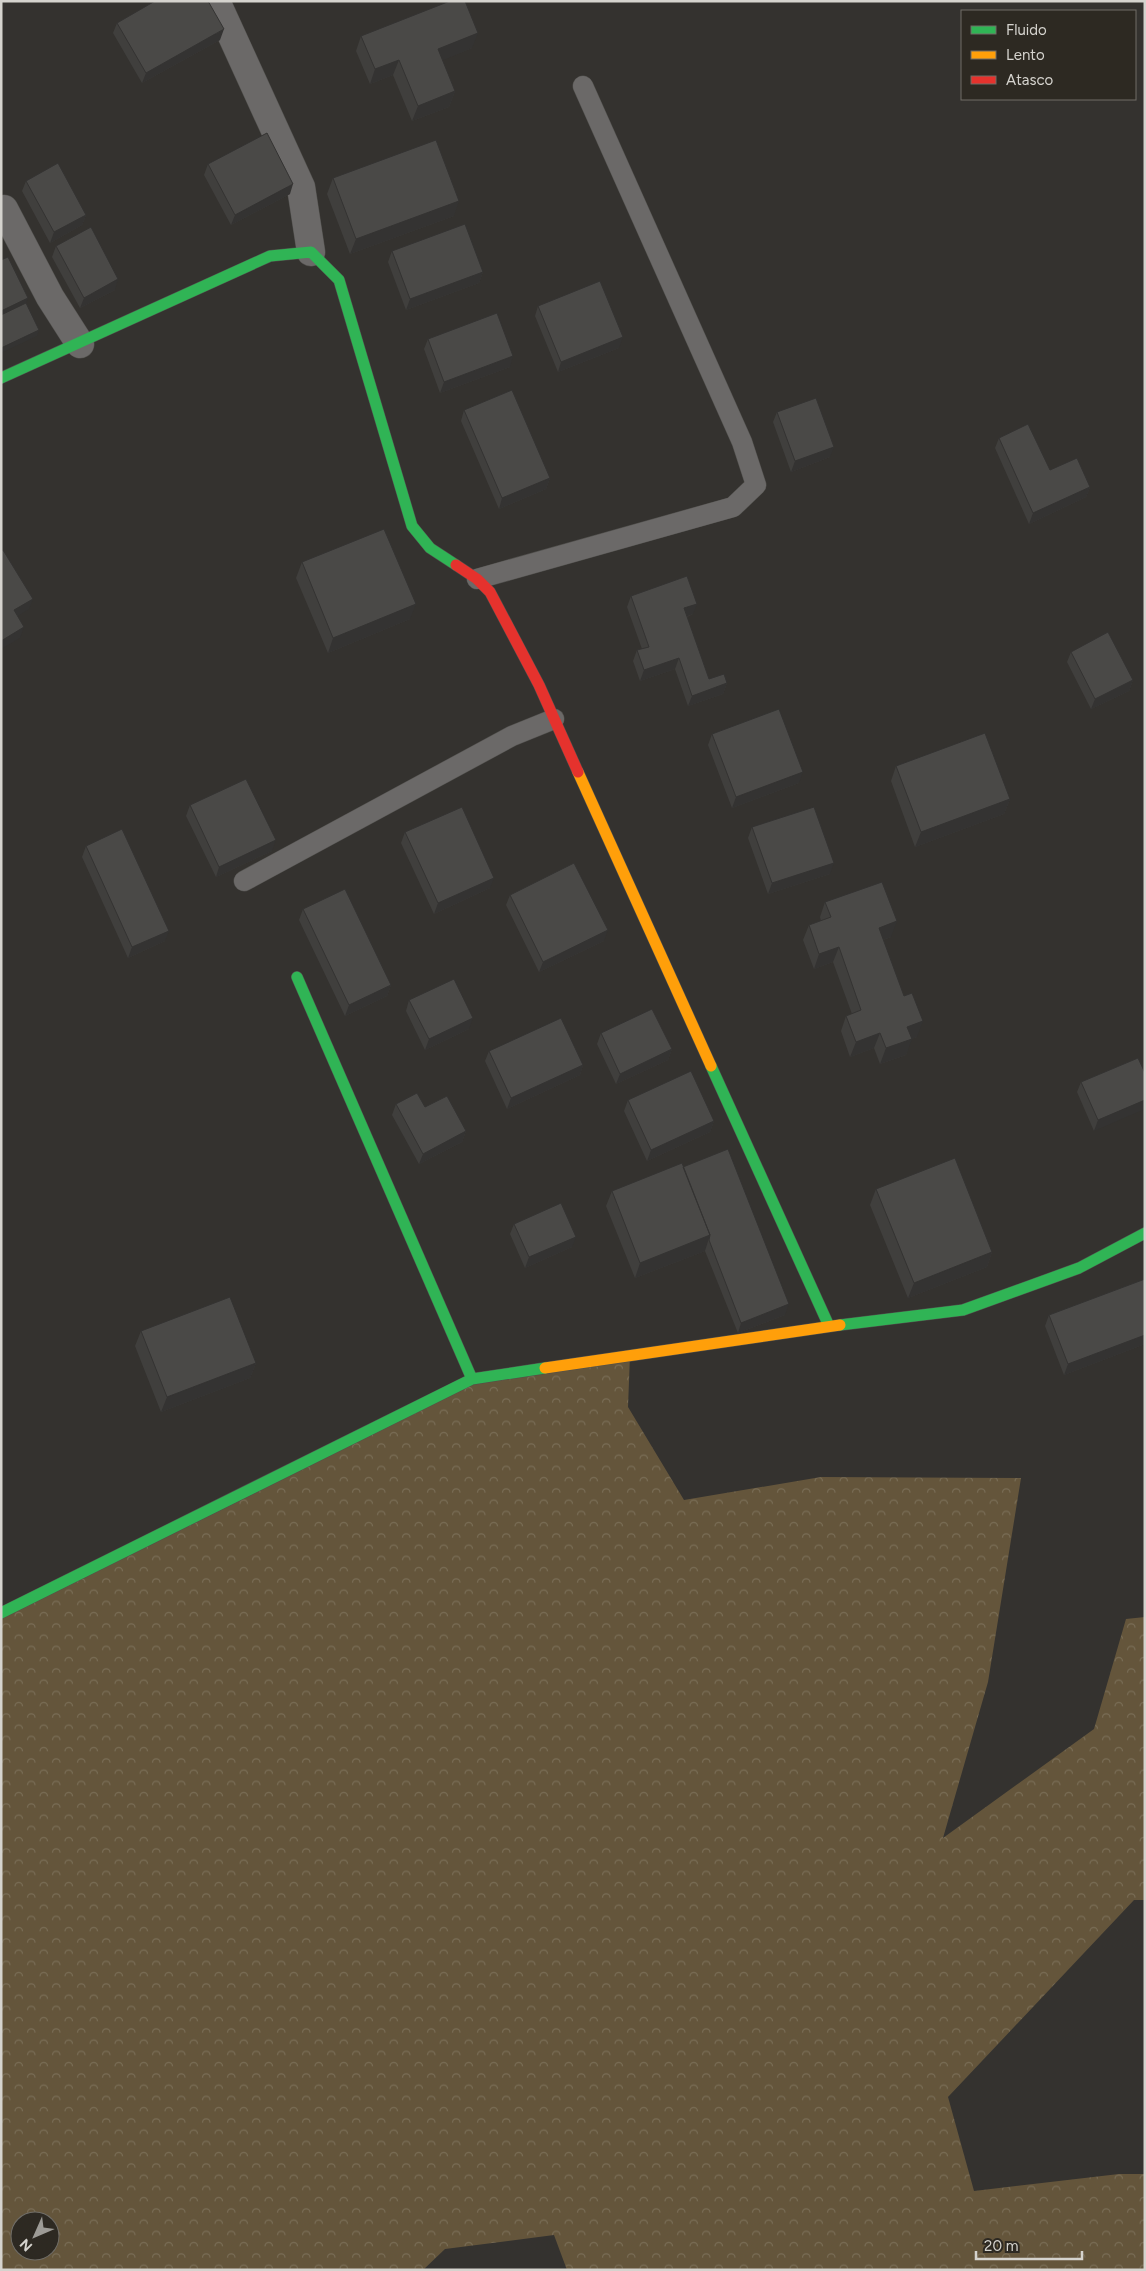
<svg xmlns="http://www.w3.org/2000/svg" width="1146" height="2271" viewBox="0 0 1146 2271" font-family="Figtree,sans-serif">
  <defs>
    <pattern id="forest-crowns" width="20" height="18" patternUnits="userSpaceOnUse" patternTransform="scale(1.25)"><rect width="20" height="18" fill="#64553b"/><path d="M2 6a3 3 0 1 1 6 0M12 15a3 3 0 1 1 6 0" fill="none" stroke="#796d56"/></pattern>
  </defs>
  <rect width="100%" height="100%" fill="#34322f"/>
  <path fill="url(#forest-crowns)" fill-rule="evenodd" d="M 630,1355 L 628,1407 L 684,1500 L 821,1477 L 1021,1478 L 988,1682 L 943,1838 L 1094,1729 L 1126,1619 L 1145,1617 L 1145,1900 L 1134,1900 L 948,2097 L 974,2191 L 1119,2174 L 1145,2174 L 1145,2270 L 567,2270 L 554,2235 L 445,2249 L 423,2270 L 1,2270 L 1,1613 L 472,1379 ZM 20,2221 L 50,2221 L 50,2251 L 20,2251 Z"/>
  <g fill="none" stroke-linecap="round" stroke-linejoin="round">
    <defs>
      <path id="lane" d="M 477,579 L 733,507 L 756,485 L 742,442 L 583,86
        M 244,881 L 512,736 L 554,719"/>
      <path id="street" d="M 216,1 L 301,187 L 311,252
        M 4,209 L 50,297 L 80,344"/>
      <path id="fast" d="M 1,378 L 270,256 L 311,252 L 339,280 L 412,526 L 430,548 L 456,565
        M 297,977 L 472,1379
        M 711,1066 L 829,1326
        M 840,1325 L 963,1310 L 1079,1268 L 1145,1233
        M 1,1613 L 472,1379 L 545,1368"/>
      <path id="slow" d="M 578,772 L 711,1066
        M 545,1368 L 840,1325"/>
      <path id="jam" d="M 456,565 L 477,579 L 490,592 L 539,685 L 578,772"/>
    </defs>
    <use href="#lane" stroke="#504f4c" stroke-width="21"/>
    <use href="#street" stroke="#504f4c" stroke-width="29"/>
    <use href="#fast" stroke="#504f4c" stroke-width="12"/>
    <use href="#slow" stroke="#504f4c" stroke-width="12"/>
    <use href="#jam" stroke="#504f4c" stroke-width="12"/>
    <use href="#lane" stroke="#6b6968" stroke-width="20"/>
    <use href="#street" stroke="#6b6968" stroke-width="28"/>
    <use href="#fast" stroke="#30b455" stroke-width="11"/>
    <use href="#slow" stroke="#ff9f0a" stroke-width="11"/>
    <use href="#jam" stroke="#e5322d" stroke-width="11"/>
  </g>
  <path fill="#403f3d" d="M 117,23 L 220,40 L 142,83 L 113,33 Z
    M 361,36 L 472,48 L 442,60 L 455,91 L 449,107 L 412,121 L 393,75 L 370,84 L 356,51 Z
    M 208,164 L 290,194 L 231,225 L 204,175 Z
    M 333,178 L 454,216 L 350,254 L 327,194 Z
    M 26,181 L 86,215 L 82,225 L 50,243 L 22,191 Z
    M 56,246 L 115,290 L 80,308 L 52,257 Z
    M 392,251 L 483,272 L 479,283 L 406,310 L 388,262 Z
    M 538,306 L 619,348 L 558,372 L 535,316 Z
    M 428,339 L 510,367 L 440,393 L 424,349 Z
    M 464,410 L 550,478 L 546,489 L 499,509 L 461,421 Z
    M 777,412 L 830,457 L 791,472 L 773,422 Z
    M 999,438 L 1050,470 L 1090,487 L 1086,497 L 1029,524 L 995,448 Z
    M 302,562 L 410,619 L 328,653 L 296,578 Z
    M 631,596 L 693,614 L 687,617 L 709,679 L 727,683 L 723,694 L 688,706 L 675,669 L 640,681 L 633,661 L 637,650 L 642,649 L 627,607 Z
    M 1071,652 L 1133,680 L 1129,691 L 1091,709 L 1067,662 Z
    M 712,734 L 799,783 L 732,808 L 708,745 Z
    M 896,766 L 1010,799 L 1004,814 L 915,847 L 891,781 Z
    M 190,805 L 272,851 L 216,877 L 186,816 Z
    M 752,827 L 830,874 L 768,894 L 748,838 Z
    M 405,832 L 490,888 L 434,914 L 401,843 Z
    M 86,846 L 165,941 L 128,958 L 82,857 Z
    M 510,895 L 604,941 L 539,972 L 506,905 Z
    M 825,902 L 891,937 L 883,940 L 917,1037 L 911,1039 L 906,1055 L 880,1064 L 874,1048 L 850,1057 L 841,1031 L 846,1016 L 852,1014 L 833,962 L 814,969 L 803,940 L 809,925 L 821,921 L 820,917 Z
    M 303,909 L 391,985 L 387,996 L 345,1016 L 299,920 Z
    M 409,1000 L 469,1029 L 425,1050 L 406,1011 Z
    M 601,1033 L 672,1049 L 668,1060 L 616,1084 L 597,1044 Z
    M 489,1051 L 583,1065 L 580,1075 L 507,1109 L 485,1061 Z
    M 1138,1058 L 1094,1131 L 1077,1092 L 1081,1082 Z
    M 628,1100 L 714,1121 L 710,1132 L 647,1161 L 624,1111 Z
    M 396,1104 L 466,1131 L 462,1142 L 419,1164 L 392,1115 Z
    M 683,1167 L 785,1315 L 738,1333 L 705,1251 L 635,1278 L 606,1206 L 612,1191 Z
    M 876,1189 L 992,1252 L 987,1267 L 908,1298 L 870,1205 Z
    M 514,1224 L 572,1247 L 525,1268 L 510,1234 Z
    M 1145,1279 L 1145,1344 L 1064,1375 L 1045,1326 L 1049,1315 Z
    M 141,1331 L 256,1363 L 250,1378 L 161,1412 L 135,1346 Z"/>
  <path fill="#343332" d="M 224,29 L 220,40 L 142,83 L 146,73 Z
    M 478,33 L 472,48 L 432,65 L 438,49 Z
    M 399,60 L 393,75 L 370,84 L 375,69 Z
    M 455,91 L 449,107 L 412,121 L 418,106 Z
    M 293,184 L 290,194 L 231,225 L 235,215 Z
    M 459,201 L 454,216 L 350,254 L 356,239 Z
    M 86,215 L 82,225 L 50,243 L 54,232 Z
    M 483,272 L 479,283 L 406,310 L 410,299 Z
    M 118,279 L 115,290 L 80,308 L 84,298 Z
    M 28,298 L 24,309 L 1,319 L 1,311 Z
    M 39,330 L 37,336 L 1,353 L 1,348 Z
    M 623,337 L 619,348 L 558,372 L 561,362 Z
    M 513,356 L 510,367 L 440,393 L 444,382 Z
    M 834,447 L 830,457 L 791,472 L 795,461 Z
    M 550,478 L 546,489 L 499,509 L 502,498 Z
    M 1090,487 L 1086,497 L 1029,524 L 1033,513 Z
    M 33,599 L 29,609 L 10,621 L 14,610 Z
    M 416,604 L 410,619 L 328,653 L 333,638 Z
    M 697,604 L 693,614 L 680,619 L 684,608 Z
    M 24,627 L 20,638 L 1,649 L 1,641 Z
    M 679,658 L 675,669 L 640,681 L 644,670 Z
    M 1133,680 L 1129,691 L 1091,709 L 1095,699 Z
    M 727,683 L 723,694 L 688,706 L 692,696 Z
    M 803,772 L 799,783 L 732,808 L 736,797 Z
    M 1010,799 L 1004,814 L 915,847 L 921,832 Z
    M 276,840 L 272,851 L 216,877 L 219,867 Z
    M 834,863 L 830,874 L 768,894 L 772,883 Z
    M 494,878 L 490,888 L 434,914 L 438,903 Z
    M 897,921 L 891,937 L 874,943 L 879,928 Z
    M 608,930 L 604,941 L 539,972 L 543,962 Z
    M 169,931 L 165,941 L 128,958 L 132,947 Z
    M 839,947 L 833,962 L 814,969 L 819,954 Z
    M 391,985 L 387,996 L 345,1016 L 349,1005 Z
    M 473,1018 L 469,1029 L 425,1050 L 429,1039 Z
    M 923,1021 L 917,1037 L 901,1043 L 907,1027 Z
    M 880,1033 L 874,1048 L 850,1057 L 856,1042 Z
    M 912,1039 L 906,1055 L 880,1064 L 886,1048 Z
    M 672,1049 L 668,1060 L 616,1084 L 620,1074 Z
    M 583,1065 L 580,1075 L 507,1109 L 511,1098 Z
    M 1145,1100 L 1145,1109 L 1094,1131 L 1098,1120 Z
    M 714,1121 L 710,1132 L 647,1161 L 651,1150 Z
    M 466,1131 L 462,1142 L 419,1164 L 423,1154 Z
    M 710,1235 L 705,1251 L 635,1278 L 640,1263 Z
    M 576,1237 L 572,1247 L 525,1268 L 529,1257 Z
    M 992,1252 L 987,1267 L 908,1298 L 914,1283 Z
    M 789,1304 L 785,1315 L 738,1333 L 741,1323 Z
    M 1145,1335 L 1145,1344 L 1064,1375 L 1068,1364 Z
    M 256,1363 L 250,1378 L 161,1412 L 167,1397 Z"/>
  <path fill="#4a4947" stroke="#343332" d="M 155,1 L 208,1 L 224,29 L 146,73 L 117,23 Z
    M 450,1 L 465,1 L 478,33 L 438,49 L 455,91 L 418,106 L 399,60 L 375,69 L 361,36 Z
    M 267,133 L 293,184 L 235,215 L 208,164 Z
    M 436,140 L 459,201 L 356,239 L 333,178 Z
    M 58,163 L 86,215 L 54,232 L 26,181 Z
    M 465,224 L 483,272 L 410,299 L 392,251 Z
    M 91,227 L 118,279 L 84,298 L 56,246 Z
    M 8,257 L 28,298 L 1,311 L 1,260 Z
    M 600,281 L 623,337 L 561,362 L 538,306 Z
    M 26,303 L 39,330 L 1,348 L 1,315 Z
    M 497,313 L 513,356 L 444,382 L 428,339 Z
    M 512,390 L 550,478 L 502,498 L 464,410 Z
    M 816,398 L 834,447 L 795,461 L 777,412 Z
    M 1028,424 L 1050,470 L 1077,458 L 1090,487 L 1033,513 L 999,438 Z
    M 384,529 L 416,604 L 333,638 L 302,562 Z
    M 3,550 L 33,599 L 14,610 L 24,627 L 1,641 L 1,551 Z
    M 687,576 L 697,604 L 684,608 L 709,679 L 724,674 L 727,683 L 692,696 L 679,658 L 644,670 L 637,650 L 649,647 L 631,596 Z
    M 1108,632 L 1133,680 L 1095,699 L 1071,652 Z
    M 779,709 L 803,772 L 736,797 L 712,734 Z
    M 985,733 L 1010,799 L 921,832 L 896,766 Z
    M 246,779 L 276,840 L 219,867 L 190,805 Z
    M 462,807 L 494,878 L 438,903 L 405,832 Z
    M 814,807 L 834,863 L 772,883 L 752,827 Z
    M 122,829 L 169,931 L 132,947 L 86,846 Z
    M 574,863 L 608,930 L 543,962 L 510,895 Z
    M 882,882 L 897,921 L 879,928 L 904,996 L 912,993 L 923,1021 L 907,1027 L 912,1039 L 886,1048 L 880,1033 L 856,1042 L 846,1016 L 861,1010 L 839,947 L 819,954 L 809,925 L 831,917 L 825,902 Z
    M 345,889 L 391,985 L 349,1005 L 303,909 Z
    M 454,979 L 473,1018 L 429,1039 L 409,1000 Z
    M 652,1009 L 672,1049 L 620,1074 L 601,1033 Z
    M 561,1018 L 583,1065 L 511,1098 L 489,1051 Z
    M 1138,1058 L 1145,1073 L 1145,1100 L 1098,1120 L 1081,1082 Z
    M 691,1071 L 714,1121 L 651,1150 L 628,1100 Z
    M 417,1093 L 425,1107 L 447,1096 L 466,1131 L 423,1154 L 396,1104 Z
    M 728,1149 L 789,1304 L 741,1323 L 709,1240 L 710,1235 L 683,1167 Z
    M 955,1158 L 992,1252 L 914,1283 L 876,1189 Z
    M 682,1163 L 710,1235 L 640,1263 L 612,1191 Z
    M 561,1203 L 576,1237 L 529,1257 L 514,1224 Z
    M 1145,1279 L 1145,1335 L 1068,1364 L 1049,1315 Z
    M 230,1297 L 256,1363 L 167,1397 L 141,1331 Z"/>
  <rect width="1146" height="2271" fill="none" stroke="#d5d3ce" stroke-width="5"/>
  <rect x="961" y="10" width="175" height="90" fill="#2d2922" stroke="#706d67"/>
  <rect x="971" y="26" width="25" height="8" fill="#30b455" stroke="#706d67"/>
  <text x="1006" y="35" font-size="15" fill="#d5d3ce">Fluido</text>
  <rect x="971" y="51" width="25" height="8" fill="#ff9f0a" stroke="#706d67"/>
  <text x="1006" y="60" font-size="15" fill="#d5d3ce">Lento</text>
  <rect x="971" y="76" width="25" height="8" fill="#e5322d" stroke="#706d67"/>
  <text x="1006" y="85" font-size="15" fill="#d5d3ce">Atasco</text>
  <g transform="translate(35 2236) rotate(225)"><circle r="24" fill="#2d2922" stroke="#706d67"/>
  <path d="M0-4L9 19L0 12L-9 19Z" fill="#9d9b96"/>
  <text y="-8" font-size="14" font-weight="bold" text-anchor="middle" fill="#d5d3ce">N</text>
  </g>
  <path d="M976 2251v8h106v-8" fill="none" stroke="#d5d3ce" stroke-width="2.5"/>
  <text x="984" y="2251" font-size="15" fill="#d5d3ce" stroke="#2d2922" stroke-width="4" paint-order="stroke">20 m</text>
</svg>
